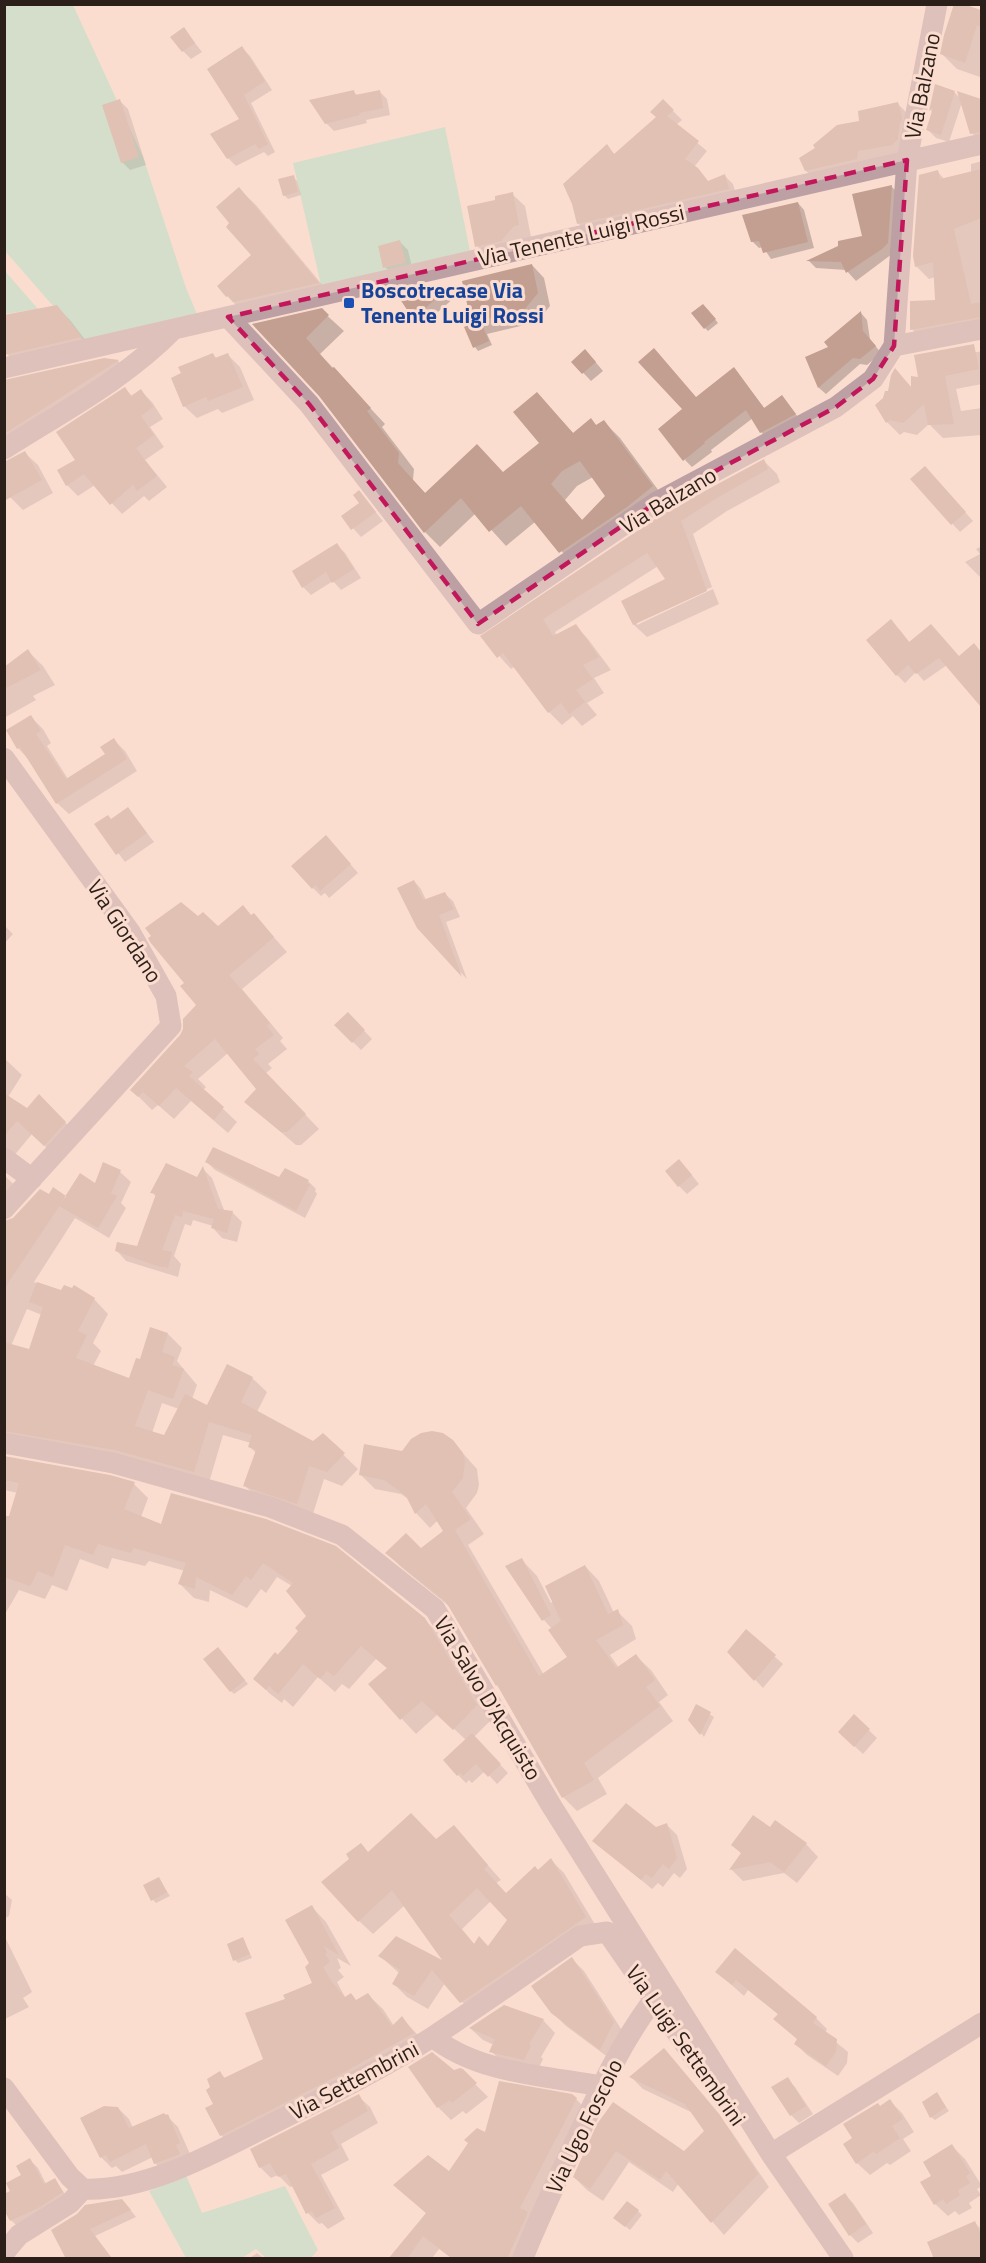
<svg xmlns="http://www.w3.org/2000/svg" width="986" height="2263" viewBox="0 0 986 2263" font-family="'Titillium Web',sans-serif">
  <rect width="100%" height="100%" fill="#fbddd0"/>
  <path fill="#a5e0c4" d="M 4,5 L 73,5 L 143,157 L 186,288 L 197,314 L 83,340 L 5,251 Z
    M 445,127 L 470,251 L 321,285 L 293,163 Z
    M 5,271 L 38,309 L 5,314 Z
    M 186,2175 L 202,2213 L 285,2186 L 318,2250 L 311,2258 L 266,2258 L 256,2249 L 242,2258 L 186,2258 L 149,2191 Z"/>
  <path fill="#0003" fill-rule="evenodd" d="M 958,4 L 982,12 L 980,77 L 957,69 L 942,54 Z
    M 184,29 L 202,52 L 191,59 L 183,51 Z
    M 242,48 L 250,56 L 272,90 L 251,103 L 275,152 L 268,156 L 264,152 L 236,166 L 228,158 L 241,119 Z
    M 936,86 L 954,92 L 960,98 L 959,93 L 982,100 L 982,143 L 971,132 L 962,102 L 949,142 L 936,138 L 928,130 L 933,113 L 931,111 Z
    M 353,91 L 358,96 L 379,91 L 387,99 L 390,115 L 366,120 L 367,123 L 334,131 L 326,123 Z
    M 120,101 L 128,109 L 146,165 L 130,170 L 122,162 Z
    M 663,101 L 682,120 L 676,125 L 707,151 L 694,167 L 709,183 L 724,175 L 733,184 L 737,197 L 587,232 L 578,223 L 607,146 L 615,155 L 658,118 Z
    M 898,104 L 910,116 L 910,152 L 819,183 L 806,171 L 817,149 L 861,122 Z
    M 982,161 L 982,331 L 924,342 L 912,329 L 937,302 L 935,277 L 929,279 L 916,266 L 938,172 L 945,180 L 971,173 L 971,164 Z
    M 293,177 L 297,181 L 301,195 L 288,199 L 284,195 Z
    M 892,187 L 900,195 L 896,251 L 856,281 L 846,270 L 816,268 L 809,261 L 863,237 L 854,195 Z
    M 239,189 L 256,205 L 334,299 L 244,313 L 227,296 L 219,286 L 253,255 Z
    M 512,194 L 525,206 L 531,237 L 489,259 L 477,246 L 497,201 Z
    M 798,203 L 804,210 L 814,248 L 771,259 L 763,247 L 759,248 L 752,241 Z
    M 400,242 L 408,250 L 413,271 L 393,275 L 385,267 Z
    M 532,265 L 544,278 L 550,306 L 537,322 L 487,334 L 492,345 L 478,351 L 475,347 L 475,324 L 473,321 Z
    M 418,288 L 447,289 L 455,297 L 422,326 L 414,318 Z
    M 57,307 L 70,320 L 93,350 L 18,365 L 6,353 Z
    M 707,309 L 718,323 L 708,331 L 705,328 Z
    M 321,310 L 344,331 L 320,354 L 385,424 L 382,427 L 414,469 L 413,480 L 426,494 L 503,473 L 541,443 L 537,394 L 574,434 L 591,420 L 597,426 L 604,422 L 620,438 L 667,502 L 576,567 L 535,522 L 506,546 L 476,513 L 440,547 L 425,532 L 320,395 L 255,325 ZM 593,477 L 607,496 L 583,521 L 565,500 L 577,486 Z
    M 861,313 L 867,320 L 870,339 L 881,353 L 867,365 L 860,364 L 826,394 L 819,388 L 807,358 L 831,348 Z
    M 982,351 L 982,384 L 956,389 L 961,411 L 982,408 L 982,435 L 943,438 L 929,424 L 917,435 L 904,432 L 900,435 L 887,422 L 877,405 L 890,392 L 895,371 L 912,388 L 920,379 L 945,359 Z
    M 213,354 L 217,359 L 227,354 L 240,367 L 254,400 L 222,413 L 218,409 L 197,418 L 184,406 Z
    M 593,359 L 603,371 L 591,381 L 573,362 Z
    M 104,360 L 118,361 L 130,373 L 6,455 L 4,460 L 4,382 Z
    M 734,369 L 765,409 L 782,397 L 802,422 L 769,440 L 761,432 L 753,418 L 711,450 L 712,452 L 692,467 L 685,460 Z
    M 125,389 L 133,397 L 141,391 L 152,402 L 163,419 L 150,427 L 164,447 L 145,460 L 167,487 L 149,501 L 144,496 L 122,514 L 95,485 L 78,496 L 67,485 L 77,460 Z
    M 25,453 L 38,465 L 53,493 L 23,510 L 10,497 Z
    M 764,461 L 777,474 L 780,482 L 727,511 L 693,534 L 712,587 L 637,622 L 637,625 L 713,589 L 719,604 L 647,637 L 634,625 L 623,602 L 667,580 L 658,566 L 555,632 L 557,636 L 576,626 L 588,639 L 611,670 L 594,678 L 604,693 L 587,703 L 597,715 L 582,726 L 573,716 L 562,725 L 549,712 L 514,667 L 511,669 L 482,637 Z
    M 933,476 L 973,521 L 960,532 L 912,480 Z
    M 359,492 L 383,521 L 361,537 L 343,517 L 361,503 Z
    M 337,545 L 345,553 L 361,578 L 341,590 L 333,581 L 311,595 L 303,587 Z
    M 982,546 L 982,579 L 965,562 L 980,554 L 976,549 Z
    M 899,629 L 910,643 L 959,657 L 973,645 L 982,653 L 982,704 L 947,665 L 924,681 L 916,672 L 905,683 L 897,675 Z
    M 28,651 L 43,666 L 55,685 L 33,696 L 36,700 L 4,718 L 4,669 Z
    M 31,717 L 43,729 L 51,743 L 47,746 L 68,779 L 107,755 L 114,740 L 125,751 L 137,771 L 69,814 L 57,803 L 30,761 L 18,748 Z
    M 128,809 L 154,842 L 125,862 L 96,824 L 112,820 Z
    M 334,845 L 358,873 L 329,898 L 325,893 L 321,896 L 313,888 Z
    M 414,881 L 421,889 L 426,900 L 445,894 L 453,901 L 460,917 L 446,922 L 467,979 L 418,928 Z
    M 254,915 L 287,952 L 242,989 L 283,1038 L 280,1041 L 287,1049 L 268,1064 L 272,1068 L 266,1073 L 319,1129 L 301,1145 L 296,1145 L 246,1102 L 258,1089 L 228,1053 L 198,1079 L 206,1087 L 203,1090 L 237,1122 L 228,1133 L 191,1101 L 174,1119 L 158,1105 L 152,1110 L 132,1090 L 182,1035 L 198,1005 L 187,983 L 198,918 L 218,928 Z
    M 4,925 L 13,934 L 4,944 Z
    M 348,1014 L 372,1039 L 361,1050 L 336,1025 Z
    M 4,1058 L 22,1075 L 8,1097 L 27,1110 L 39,1097 L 80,1137 L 59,1159 L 32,1134 L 8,1163 L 5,1171 L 6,1177 L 26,1196 L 4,1222 Z
    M 207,1162 L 280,1179 L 308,1181 L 316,1189 L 315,1191 L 317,1194 L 305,1218 L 215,1170 Z
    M 104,1164 L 120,1172 L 131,1182 L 121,1203 L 126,1208 L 109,1238 L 75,1218 L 34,1282 L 62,1292 L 94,1299 L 108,1314 L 93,1343 L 101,1351 L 93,1366 L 129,1380 L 140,1361 L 168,1334 L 182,1348 L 177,1361 L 197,1385 L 192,1399 L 208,1407 L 252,1378 L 267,1392 L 257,1412 L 313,1443 L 323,1435 L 358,1469 L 342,1486 L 324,1479 L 312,1517 L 260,1500 L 245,1486 L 257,1454 L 250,1447 L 251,1443 L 223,1435 L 208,1486 L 8,1450 L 5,1458 L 134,1484 L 148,1498 L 141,1517 L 424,1619 L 439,1634 L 491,1720 L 474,1737 L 508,1773 L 497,1784 L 485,1771 L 472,1783 L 469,1780 L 466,1783 L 458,1775 L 466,1740 L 438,1714 L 416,1734 L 402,1719 L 370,1684 L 388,1669 L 376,1659 L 349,1689 L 342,1684 L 335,1692 L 318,1677 L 293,1707 L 284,1699 L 282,1703 L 269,1693 L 255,1678 L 300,1631 L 308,1616 L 292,1586 L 277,1577 L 266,1593 L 261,1589 L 247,1608 L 210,1590 L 209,1602 L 194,1598 L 180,1584 L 185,1571 L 149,1561 L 145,1566 L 112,1558 L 108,1569 L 80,1559 L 67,1591 L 52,1585 L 45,1599 L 19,1590 L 4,1616 L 4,1534 L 18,1493 L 4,1490 L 4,1222 L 14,1219 L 49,1196 L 66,1198 L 95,1185 ZM 27,1309 L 42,1315 L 30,1350 L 11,1346 ZM 162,1403 L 179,1409 L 165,1437 L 152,1433 Z
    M 203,1169 L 212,1178 L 224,1210 L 232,1212 L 242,1222 L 237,1242 L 222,1238 L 213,1228 L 213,1226 L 193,1220 L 191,1226 L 185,1224 L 174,1256 L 181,1264 L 178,1277 L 126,1261 L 117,1251 L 138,1247 L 156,1197 L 152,1192 L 197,1179 Z
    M 687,1169 L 699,1184 L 687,1194 L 679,1186 Z
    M 452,1441 L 477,1469 L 479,1485 L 477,1493 L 466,1508 L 484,1534 L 468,1545 L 544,1675 L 569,1657 L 552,1629 L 544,1620 L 521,1559 L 537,1576 L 551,1603 L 585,1566 L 599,1581 L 614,1613 L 617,1611 L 632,1626 L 636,1639 L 610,1655 L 619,1668 L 636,1656 L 651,1670 L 668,1695 L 659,1702 L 673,1721 L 598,1778 L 607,1794 L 577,1811 L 563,1797 L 503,1691 L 497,1685 L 450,1607 L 401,1567 L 387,1553 L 421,1550 L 445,1531 L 438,1520 L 430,1528 L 416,1513 L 411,1501 L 401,1494 L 375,1489 L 360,1474 L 403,1452 Z
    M 746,1631 L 783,1664 L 763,1688 L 729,1652 Z
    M 221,1652 L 248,1684 L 234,1694 L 231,1691 Z
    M 697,1706 L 714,1717 L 704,1737 L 690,1720 Z
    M 854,1716 L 877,1738 L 863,1754 L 848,1740 Z
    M 667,1825 L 677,1835 L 687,1869 L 680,1878 L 674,1873 L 663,1887 L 658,1883 L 652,1889 L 594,1841 Z
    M 454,1827 L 501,1880 L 496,1883 L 506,1895 L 551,1860 L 564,1873 L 599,1931 L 475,2016 L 445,1983 L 428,2009 L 407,1997 L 394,1984 L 399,1973 L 380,1956 L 447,1964 L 405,1905 L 373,1934 L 359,1921 L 369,1853 L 437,1841 ZM 491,1901 L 508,1920 L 488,1948 L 475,1945 L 462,1929 Z
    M 770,1829 L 806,1844 L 818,1857 L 797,1883 L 784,1873 L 743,1881 L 731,1869 L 742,1854 L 733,1845 Z
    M 159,1879 L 170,1896 L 156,1903 L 153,1900 Z
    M 4,1893 L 12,1900 L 9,1916 L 4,1919 Z
    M 312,1907 L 326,1922 L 351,1966 L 337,1958 L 341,1968 L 338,1970 L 344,1977 L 337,1982 L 346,1999 L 357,2001 L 368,1995 L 383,2009 L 394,2026 L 402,2018 L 416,2033 L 428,2048 L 236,2150 L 221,2135 L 212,2088 L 220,2073 L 226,2079 L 265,2059 L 287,2000 L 314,1984 L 311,1963 Z
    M 4,1935 L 32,1992 L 23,1998 L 29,2007 L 5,2019 Z
    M 243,1939 L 252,1958 L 238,1963 L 235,1960 Z
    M 735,1950 L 816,2018 L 827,2029 L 825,2033 L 848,2052 L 847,2063 L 838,2076 L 807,2055 L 796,2044 L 798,2040 L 779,2015 L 748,1990 L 744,1996 L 717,1972 Z
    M 572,1959 L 584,1971 L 625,2035 L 613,2061 L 566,2026 L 552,2012 Z
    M 543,2020 L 555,2033 L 541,2057 L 543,2059 L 537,2072 L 504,2064 L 491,2051 L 494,2045 L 483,2040 L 471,2029 Z
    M 676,2063 L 731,2131 L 769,2187 L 724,2235 L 679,2183 L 673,2192 L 629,2162 L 603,2201 L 587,2190 L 574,2177 L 599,2125 L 684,2153 L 706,2131 L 693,2113 L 643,2089 L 631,2077 Z
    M 462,2071 L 488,2097 L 466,2114 L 463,2111 L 451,2120 L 438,2107 L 454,2072 Z
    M 787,2079 L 795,2087 L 813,2114 L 799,2123 L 791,2115 Z
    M 937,2094 L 949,2111 L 935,2120 L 931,2117 Z
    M 358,2096 L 370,2107 L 378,2123 L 341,2144 L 349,2160 L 321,2175 L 345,2219 L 328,2229 L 322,2223 L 319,2224 L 308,2213 L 294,2186 L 290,2187 L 278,2175 L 271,2178 L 260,2167 Z
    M 576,2099 L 590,2113 L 528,2258 L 451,2258 L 439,2249 L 432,2258 L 390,2258 L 427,2214 L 395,2185 L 449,2173 L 486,2134 Z
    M 890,2101 L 902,2113 L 914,2132 L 903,2139 L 911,2151 L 890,2165 L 887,2163 L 870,2175 L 857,2163 L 854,2138 L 881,2108 Z
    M 118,2108 L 129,2119 L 133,2128 L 167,2116 L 178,2127 L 190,2154 L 166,2174 L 155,2163 L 153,2157 L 122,2172 L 116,2166 L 112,2168 L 101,2157 Z
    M 952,2146 L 965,2159 L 982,2186 L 977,2189 L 981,2195 L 969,2203 L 972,2208 L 959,2215 L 955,2211 L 948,2216 L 935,2204 L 933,2176 Z
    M 30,2160 L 38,2168 L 46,2184 L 55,2180 L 70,2201 L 19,2228 L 11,2220 L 12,2192 L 23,2176 Z
    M 845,2195 L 853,2203 L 873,2233 L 858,2243 L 850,2235 Z
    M 129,2208 L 136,2217 L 95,2236 L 112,2258 L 68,2258 L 53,2230 Z
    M 638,2211 L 642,2215 L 630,2230 L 619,2221 Z
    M 975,2223 L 982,2230 L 982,2258 L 935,2258 Z
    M 257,2253 L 263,2258 L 250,2258 Z"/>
  <path fill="#c29f90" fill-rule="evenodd" d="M 954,4 L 963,4 L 981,10 L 981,27 L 977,25 L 965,63 L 940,54 L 944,35 Z
    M 184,27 L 195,43 L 182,52 L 170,37 Z
    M 242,46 L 265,81 L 244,95 L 268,144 L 259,149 L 255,144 L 227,159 L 210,134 L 239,119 L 207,69 Z
    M 935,84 L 955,91 L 941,135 L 926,130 L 933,108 L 929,111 Z
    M 354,90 L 355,95 L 380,90 L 383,108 L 359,113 L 360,115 L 325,124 L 309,100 Z
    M 957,91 L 981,99 L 981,132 L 970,134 Z
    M 120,99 L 139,157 L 121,163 L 102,105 Z
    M 663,99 L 674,110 L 667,116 L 699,141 L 685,159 L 698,168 L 708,181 L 725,174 L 729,189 L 577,224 L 572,204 L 563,184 L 607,144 L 614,154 L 656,117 L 650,112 Z
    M 898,102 L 902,117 L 901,123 L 900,122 L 898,139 L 892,145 L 858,151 L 857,159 L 805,171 L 799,158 L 815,148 L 813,145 L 837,125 L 859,121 L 858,111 Z
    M 981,169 L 981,218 L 954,229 L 971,304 L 981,302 L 981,317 L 910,330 L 910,301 L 935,300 L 933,262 L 915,267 L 913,256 L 919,175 L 938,170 L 940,179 Z
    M 294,175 L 298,192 L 283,196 L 278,179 Z
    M 892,185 L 888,243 L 882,249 L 846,273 L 841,262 L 806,261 L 838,246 L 838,241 L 862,236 L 852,194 Z
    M 239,187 L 319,283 L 233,302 L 228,296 L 226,297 L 217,286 L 251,255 L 226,227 L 229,223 L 216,207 Z
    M 513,192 L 519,225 L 514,226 L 501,241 L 475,247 L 467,206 L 495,200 L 495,196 Z
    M 798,202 L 808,242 L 763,253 L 759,241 L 751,242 L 742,215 Z
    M 400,240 L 406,263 L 383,268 L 378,246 Z
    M 532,264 L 538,293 L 524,310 L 471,322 L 462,281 Z
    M 418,286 L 448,288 L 413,319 L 398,296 L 406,289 Z
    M 703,304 L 716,319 L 704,329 L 691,313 Z
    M 57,305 L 82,337 L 4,355 L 4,315 Z
    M 322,308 L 329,315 L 306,338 L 332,368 L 334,367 L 371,408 L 367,411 L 399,453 L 398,463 L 425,493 L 477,444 L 503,472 L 539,443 L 513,412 L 537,392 L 573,433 L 591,418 L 596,425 L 604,420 L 653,486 L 627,507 L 559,553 L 521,506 L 489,532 L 461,498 L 424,533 L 319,396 L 252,324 ZM 580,461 L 605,496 L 582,520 L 551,484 L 562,471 Z
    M 861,311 L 863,331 L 876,346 L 860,359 L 853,358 L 818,388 L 805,357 L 828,347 L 824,342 Z
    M 480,320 L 489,341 L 473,348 L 464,327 Z
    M 974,344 L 979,369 L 945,376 L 954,424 L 928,425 L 924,404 L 903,423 L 890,420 L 886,423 L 875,405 L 883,398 L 885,391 L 888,391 L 891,375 L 895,368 L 911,387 L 911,376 L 918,377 L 914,355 Z
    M 654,348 L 696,397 L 734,367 L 764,408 L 782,395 L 796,414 L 760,433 L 746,410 L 704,442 L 705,443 L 683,461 L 658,429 L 682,409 L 638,362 Z
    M 585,349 L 596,362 L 582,374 L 571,362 Z
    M 213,353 L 215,358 L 228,353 L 243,387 L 208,401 L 206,397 L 183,407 L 171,378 L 181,373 L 178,367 Z
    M 104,358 L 119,360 L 4,434 L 4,380 Z
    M 125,387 L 131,396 L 141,389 L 153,407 L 141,416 L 154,435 L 136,448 L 157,476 L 137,491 L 133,485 L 110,505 L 84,474 L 66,486 L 57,470 L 75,460 L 56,432 Z
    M 25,451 L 42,480 L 4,501 L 4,462 Z
    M 764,459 L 768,469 L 715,499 L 681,521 L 707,591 L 633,625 L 621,601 L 665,579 L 647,553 L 543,619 L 553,636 L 576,624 L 599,657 L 583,665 L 593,679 L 576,690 L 585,702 L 569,714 L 561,703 L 548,713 L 503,653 L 497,658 L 480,636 L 664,513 Z
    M 925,466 L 966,512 L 951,525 L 910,479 Z
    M 359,490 L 376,512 L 351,530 L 341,516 L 359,503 L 353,495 Z
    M 337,543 L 354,569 L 332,583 L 326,572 L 302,588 L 292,571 Z
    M 891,619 L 909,642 L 931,624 L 959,656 L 974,643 L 981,652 L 981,707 L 939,658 L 916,674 L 908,665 L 896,676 L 866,640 Z
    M 28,649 L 41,670 L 4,689 L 4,667 Z
    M 31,715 L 41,731 L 36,734 L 66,779 L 105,754 L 100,747 L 114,738 L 127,759 L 56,804 L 20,747 L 17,749 L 6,730 Z
    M 128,807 L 147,833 L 116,855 L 94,824 L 108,815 L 111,819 Z
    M 326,835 L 351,864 L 320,891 L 316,885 L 312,889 L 291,866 Z
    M 414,880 L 423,900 L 445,892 L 454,909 L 439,915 L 462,977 L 417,928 L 397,888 Z
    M 181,902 L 198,916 L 203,912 L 218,926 L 243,905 L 251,915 L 254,913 L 274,937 L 229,975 L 270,1023 L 267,1026 L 274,1035 L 255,1049 L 259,1054 L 253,1059 L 306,1114 L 287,1132 L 281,1132 L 244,1102 L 256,1089 L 215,1039 L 184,1066 L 193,1072 L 189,1076 L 224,1107 L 214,1120 L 176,1088 L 159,1106 L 143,1092 L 138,1097 L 130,1090 L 180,1035 L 183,1029 L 183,1019 L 196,1005 L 180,986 L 184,983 L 150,942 L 148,938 L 151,936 L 145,928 Z
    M 348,1012 L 365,1030 L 352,1043 L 334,1025 Z
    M 4,1093 L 27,1108 L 39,1094 L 66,1122 L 44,1146 L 17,1121 L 4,1136 Z
    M 213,1147 L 279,1177 L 285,1168 L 309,1180 L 307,1183 L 310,1184 L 296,1211 L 205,1162 Z
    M 679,1159 L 692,1175 L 678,1187 L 665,1171 Z
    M 103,1162 L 121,1170 L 111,1193 L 117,1196 L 98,1228 L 59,1206 L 80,1173 L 95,1183 Z
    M 166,1163 L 197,1177 L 203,1166 L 218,1209 L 233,1211 L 227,1233 L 211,1228 L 214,1219 L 183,1211 L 182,1217 L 175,1215 L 162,1250 L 172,1252 L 168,1268 L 157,1266 L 115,1251 L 117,1242 L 137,1246 L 156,1194 L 150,1193 Z
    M 53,1187 L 66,1196 L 4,1289 L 4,1221 L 13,1218 L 40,1189 L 49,1194 Z
    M 37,1282 L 61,1290 L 64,1285 L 72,1288 L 74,1285 L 95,1298 L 78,1331 L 87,1335 L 76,1358 L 129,1378 L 136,1358 L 140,1359 L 150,1327 L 168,1333 L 162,1352 L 175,1357 L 172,1365 L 184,1369 L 173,1399 L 148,1390 L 135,1426 L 164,1435 L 185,1394 L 207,1405 L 227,1364 L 253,1377 L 241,1402 L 313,1441 L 323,1433 L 345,1453 L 327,1472 L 309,1466 L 297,1504 L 243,1486 L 256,1450 L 248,1447 L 252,1435 L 209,1422 L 194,1472 L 115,1450 L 4,1431 L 4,1342 L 29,1349 L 43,1307 L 29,1302 Z
    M 432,1431 L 443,1433 L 453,1440 L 463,1453 L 465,1461 L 463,1478 L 452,1492 L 471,1519 L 455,1530 L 539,1676 L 567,1657 L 548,1630 L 561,1621 L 545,1586 L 585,1565 L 608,1614 L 618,1609 L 623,1625 L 596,1640 L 616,1668 L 636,1654 L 655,1680 L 646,1687 L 660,1706 L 584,1763 L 594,1780 L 562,1798 L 497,1685 L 496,1686 L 446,1602 L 385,1553 L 406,1533 L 421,1548 L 443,1531 L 426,1504 L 415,1514 L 406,1496 L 384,1480 L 359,1475 L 364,1444 L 402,1451 L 411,1439 L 421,1433 Z
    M 4,1456 L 110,1475 L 135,1482 L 124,1509 L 161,1524 L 171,1493 L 266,1519 L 336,1546 L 425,1618 L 477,1705 L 453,1730 L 422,1701 L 400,1720 L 368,1684 L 387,1668 L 361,1646 L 334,1676 L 327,1671 L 320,1679 L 303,1664 L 278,1694 L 269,1686 L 266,1690 L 253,1679 L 275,1652 L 278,1655 L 298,1631 L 295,1628 L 306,1616 L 286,1591 L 293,1583 L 263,1563 L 251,1580 L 246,1576 L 232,1595 L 196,1577 L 195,1589 L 178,1584 L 186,1563 L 134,1548 L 131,1553 L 98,1544 L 93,1555 L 65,1545 L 53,1577 L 38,1571 L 30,1586 L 4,1577 L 4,1516 L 9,1516 L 19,1483 L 4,1480 Z
    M 522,1558 L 551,1615 L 542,1621 L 505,1566 Z
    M 746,1629 L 776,1655 L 754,1681 L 727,1652 Z
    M 218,1647 L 245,1680 L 230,1692 L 203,1659 Z
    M 696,1704 L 711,1712 L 700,1735 L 688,1720 Z
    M 854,1714 L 870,1729 L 854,1747 L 838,1732 Z
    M 472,1733 L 501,1764 L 488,1777 L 476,1764 L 463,1776 L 460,1773 L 457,1776 L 443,1760 Z
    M 626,1803 L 656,1827 L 667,1823 L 677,1858 L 669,1869 L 663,1864 L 652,1878 L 646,1874 L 641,1880 L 592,1841 Z
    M 411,1813 L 436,1839 L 454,1825 L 488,1865 L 484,1869 L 506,1893 L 535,1866 L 538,1870 L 551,1858 L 586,1917 L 460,2003 L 432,1970 L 414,1996 L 392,1984 L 400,1970 L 378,1956 L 396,1936 L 442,1960 L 392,1890 L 358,1922 L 321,1882 L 349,1859 L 346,1854 L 361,1843 L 368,1852 ZM 477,1888 L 507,1920 L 488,1946 L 479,1936 L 474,1944 L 449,1915 Z
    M 753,1815 L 770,1827 L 775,1820 L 807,1843 L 784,1872 L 770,1862 L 729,1870 L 741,1853 L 731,1845 Z
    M 159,1877 L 167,1892 L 151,1901 L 143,1885 Z
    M 312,1905 L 339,1955 L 324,1946 L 327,1953 L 325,1954 L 330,1962 L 323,1967 L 331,1981 L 345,1997 L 351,1993 L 356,2000 L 368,1993 L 392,2026 L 402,2016 L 414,2033 L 341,2074 L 220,2136 L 205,2108 L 213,2104 L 206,2090 L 210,2087 L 207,2079 L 220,2071 L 224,2078 L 263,2059 L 245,2013 L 285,1999 L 283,1995 L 312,1983 L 305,1967 L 309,1963 L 285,1920 Z
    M 243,1937 L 250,1954 L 233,1961 L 227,1944 Z
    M 735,1948 L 817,2017 L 813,2023 L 837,2039 L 836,2052 L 826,2066 L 794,2044 L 797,2039 L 773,2019 L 778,2014 L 736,1980 L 732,1985 L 715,1972 Z
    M 572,1957 L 614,2022 L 600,2050 L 551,2013 L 531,1986 Z
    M 504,2005 L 544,2019 L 529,2044 L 531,2046 L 524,2060 L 489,2052 L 495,2039 L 469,2028 Z
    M 664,2048 L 720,2115 L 758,2174 L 711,2223 L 666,2171 L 660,2180 L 616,2151 L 590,2189 L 573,2177 L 597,2124 L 613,2102 L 684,2151 L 704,2131 L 685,2104 L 629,2077 Z
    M 432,2052 L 454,2070 L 460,2068 L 463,2069 L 477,2083 L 452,2103 L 450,2100 L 437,2108 L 408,2067 Z
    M 788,2077 L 806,2106 L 790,2116 L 771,2087 Z
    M 499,2081 L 572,2094 L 577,2098 L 520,2208 L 528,2212 L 507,2259 L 453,2259 L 423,2236 L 407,2259 L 388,2259 L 426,2213 L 393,2185 L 428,2155 L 449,2171 L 468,2143 L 464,2140 L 477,2128 L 485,2132 Z
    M 937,2092 L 946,2107 L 930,2118 L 922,2102 Z
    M 359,2094 L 368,2111 L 331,2132 L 339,2148 L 311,2164 L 335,2208 L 316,2218 L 312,2211 L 306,2214 L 286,2174 L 278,2177 L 270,2163 L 259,2168 L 250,2149 Z
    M 890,2099 L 903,2119 L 892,2126 L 900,2138 L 876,2154 L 874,2151 L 856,2164 L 843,2144 L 852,2138 L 843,2124 L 878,2103 L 880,2106 Z
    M 104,2106 L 118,2107 L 129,2128 L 164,2113 L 166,2115 L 168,2114 L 180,2143 L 176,2145 L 180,2154 L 154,2164 L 146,2144 L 110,2162 L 106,2155 L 100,2158 L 80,2118 Z
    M 952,2144 L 970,2173 L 966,2176 L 970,2183 L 958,2190 L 960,2195 L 946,2204 L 943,2199 L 934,2205 L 920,2182 L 931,2176 L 923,2162 Z
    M 30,2158 L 44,2184 L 55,2178 L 63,2192 L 40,2207 L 10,2221 L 4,2210 L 4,2194 L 10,2191 L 6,2183 L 21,2175 L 16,2166 Z
    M 845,2193 L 866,2224 L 849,2236 L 828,2204 Z
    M 122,2199 L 131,2210 L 90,2229 L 112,2259 L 66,2259 L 51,2230 L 77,2214 L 85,2205 Z
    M 627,2201 L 639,2210 L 625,2227 L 613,2218 Z
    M 975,2221 L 981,2236 L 981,2259 L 934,2259 L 927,2242 Z"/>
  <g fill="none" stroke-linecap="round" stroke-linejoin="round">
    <path stroke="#bca0a4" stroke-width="21" d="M 228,317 L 309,404 L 478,624 L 657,502 L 836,407 L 873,379 L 894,346 L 907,160 L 937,4
      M 894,346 L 982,329
      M 4,368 L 982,144
      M 4,449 C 62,412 125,379 173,330
      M 4,758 L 130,932 L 166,996 L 171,1026 L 4,1209
      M 4,1158 L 32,1179
      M 4,1443 L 113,1463 L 270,1507 L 342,1535 L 435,1609 L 551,1805 L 771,2154 L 843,2258
      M 607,1932 L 698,2063
      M 433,2037 C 477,2073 547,2076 601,2086
      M 4,2088 L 70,2177 L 83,2189
      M 771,2154 L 982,2023
      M 83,2189 C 141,2192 207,2157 258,2131 C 317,2101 378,2072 434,2036 C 483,2004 531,1970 580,1936 L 607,1932
      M 4,2253 L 19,2235 L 70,2203 L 83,2189
      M 523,2258 C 539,2217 559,2177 578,2136 C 600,2089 622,2041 654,1999"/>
  </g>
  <path d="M0 0H986V2263H0ZM 907,160 L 894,346 L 873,379 L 836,407 L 657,502 L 478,624 L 309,404 L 228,317 Z" fill="#fbddd0" fill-opacity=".55" fill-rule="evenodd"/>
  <path fill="none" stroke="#c2185b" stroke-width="4.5" stroke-dasharray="12 8" stroke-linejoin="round" d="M 907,160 L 894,346 L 873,379 L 836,407 L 657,502 L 478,624 L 309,404 L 228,317 Z"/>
  <rect fill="#1a4fb4" stroke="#fbddd0" stroke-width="2" x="343" y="297" width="12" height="12" rx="3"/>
  <g text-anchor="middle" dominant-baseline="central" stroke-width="6" stroke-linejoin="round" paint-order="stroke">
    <g font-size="22" fill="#2c1f19" stroke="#fbddd0">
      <text transform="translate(922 86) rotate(-79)">Via Balzano</text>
      <text transform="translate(581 235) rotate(-13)">Via Tenente Luigi Rossi</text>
      <text transform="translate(668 500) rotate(-31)">Via Balzano</text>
      <text transform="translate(125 931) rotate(57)">Via Giordano</text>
      <text transform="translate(488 1698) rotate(59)">Via Salvo D'Acquisto</text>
      <text transform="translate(686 2045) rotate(55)">Via Luigi Settembrini</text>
      <text transform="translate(354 2080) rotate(-28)">Via Settembrini</text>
      <text transform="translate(584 2126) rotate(-64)">Via Ugo Foscolo</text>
    </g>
    <g font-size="22" font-weight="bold" fill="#164399" stroke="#fbddd0" text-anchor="start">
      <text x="361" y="290">Boscotrecase Via<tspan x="361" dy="25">Tenente Luigi Rossi</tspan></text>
    </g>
  </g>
  <rect width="986" height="2263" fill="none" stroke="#2c1f19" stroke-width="12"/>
</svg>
